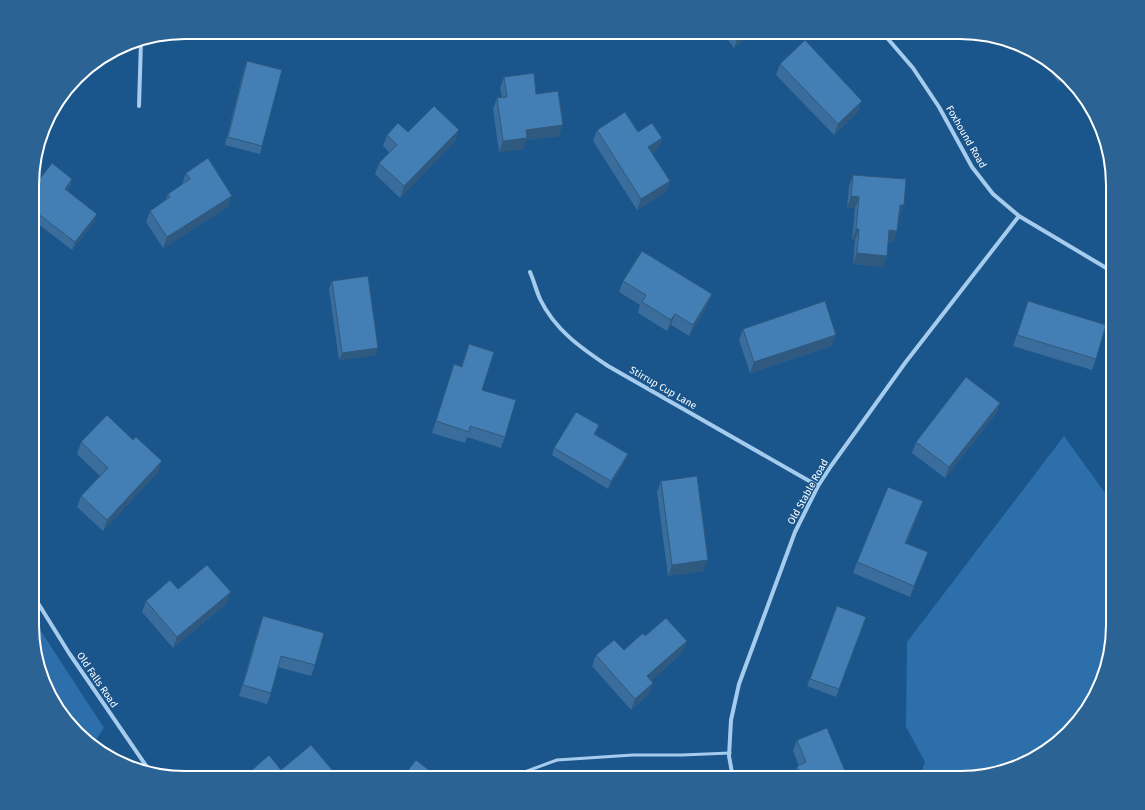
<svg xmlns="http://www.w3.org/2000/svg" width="1145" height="810" viewBox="0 0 1145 810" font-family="'Fira Sans',sans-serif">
  <rect width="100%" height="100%" fill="#1a558c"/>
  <path fill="#2d6faa" d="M 1064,436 L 1113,504 L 1113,634 L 1105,674 L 1081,718 L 1028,762 L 960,778 L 919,778 L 925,762 L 906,727 L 907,642 Z
    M 33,619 L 104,728 L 95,741 L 90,744 L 53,701 L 33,644 Z"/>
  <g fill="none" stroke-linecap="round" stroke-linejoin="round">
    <path stroke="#a6cced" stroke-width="3" d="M 508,778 L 557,760 L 633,755 L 682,755 L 730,753"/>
    <path stroke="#a6cced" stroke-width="4" d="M 882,32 L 913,68 L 939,107 L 972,167 L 993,194 L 1019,216 L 1113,272
      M 139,106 L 141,41
      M 530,272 C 534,281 536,290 540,299 C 555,330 581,348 608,366 L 818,486
      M 33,595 L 69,653 L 151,773
      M 733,778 L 729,756 L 731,720 L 739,684 L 795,532 L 818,486 L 831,466 L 905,363 L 1019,216"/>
  </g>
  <path fill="#3a6d9b" d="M 722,32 L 754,32 L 734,48 Z
    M 1037,55 L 1053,64 L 1065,78 L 1059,83 Z
    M 247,61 L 262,146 L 260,154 L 225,145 L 244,69 Z
    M 780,64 L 858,112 L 834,135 L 776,75 Z
    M 504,77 L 536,94 L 559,136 L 526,140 L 523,149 L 499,152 L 493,109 L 497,98 L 502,97 L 500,88 Z
    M 459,130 L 455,141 L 400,198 L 375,174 L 379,163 L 389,152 L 383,146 L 387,135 L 408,132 Z
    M 597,130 L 638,132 L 662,138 L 658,149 L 652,153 L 670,181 L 666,192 L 637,210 L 593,141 Z
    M 186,173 L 228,207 L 163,248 L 146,222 L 150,211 L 165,201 L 168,194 L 182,185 L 182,184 Z
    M 853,175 L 900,216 L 899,216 L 897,231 L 893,242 L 888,242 L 887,256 L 883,267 L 853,264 L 855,240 L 852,240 L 855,208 L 847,208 L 849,186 Z
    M 72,179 L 70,187 L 67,190 L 95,221 L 72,250 L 33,220 L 33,188 Z
    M 332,281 L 376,355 L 339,360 L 329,289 Z
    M 623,281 L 708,305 L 689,336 L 671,325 L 667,331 L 638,313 L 640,305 L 619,292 Z
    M 1028,301 L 1096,359 L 1092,370 L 1013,346 Z
    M 743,329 L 836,335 L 832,346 L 750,373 L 739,340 Z
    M 469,344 L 482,390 L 505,437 L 501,448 L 467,437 L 465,443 L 432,433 L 454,364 L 461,367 Z
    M 1000,403 L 996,414 L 945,478 L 912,453 L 916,442 Z
    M 599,425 L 595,434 L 628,454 L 625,461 L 608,489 L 552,455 L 554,448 Z
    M 133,440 L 158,472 L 103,531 L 77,507 L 81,496 L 100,476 L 77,454 L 81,442 Z
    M 661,481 L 704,571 L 668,576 L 657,492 Z
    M 919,512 L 906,544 L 924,563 L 910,597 L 853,573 L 857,562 Z
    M 146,601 L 227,603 L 173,648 L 142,612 Z
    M 837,606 L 866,617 L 836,697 L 807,686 Z
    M 263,616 L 315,665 L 311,676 L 278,667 L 271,693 L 267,704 L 239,696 L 259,627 Z
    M 645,636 L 683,652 L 651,681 L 649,694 L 631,710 L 592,666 L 596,655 L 624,650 Z
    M 797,740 L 848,778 L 794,778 L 797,766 L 799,766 L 793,751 Z
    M 281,770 L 339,778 L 248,778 L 251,771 Z"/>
  <path fill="#2f597e" d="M 744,32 L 754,32 L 734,48 L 738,37 Z
    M 1062,74 L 1065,78 L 1059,83 Z
    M 862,101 L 858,112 L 834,135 L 838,124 Z
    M 563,125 L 559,136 L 526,140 L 523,149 L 499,152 L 503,141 L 526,130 Z
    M 459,130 L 455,141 L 400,198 L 404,186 Z
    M 662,138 L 658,149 L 644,158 L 648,147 Z
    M 72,179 L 70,187 L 62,196 L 65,189 Z
    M 670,181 L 666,192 L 637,210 L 641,199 Z
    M 232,196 L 228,207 L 163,248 L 167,237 Z
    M 851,196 L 859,197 L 855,208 L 847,208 Z
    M 900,205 L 904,205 L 900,216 L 896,216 Z
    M 97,214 L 95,221 L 72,250 L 75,242 Z
    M 856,229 L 859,229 L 855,240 L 852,240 Z
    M 889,230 L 897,231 L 893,242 L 885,241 Z
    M 857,253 L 887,256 L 883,267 L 853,264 Z
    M 712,294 L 708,305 L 689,336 L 693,325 Z
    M 675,314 L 671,325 L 667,331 L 671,320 Z
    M 836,335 L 832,346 L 750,373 L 754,362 Z
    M 378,348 L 376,355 L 339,360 L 342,353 Z
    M 1000,403 L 996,414 L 945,478 L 949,467 Z
    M 628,454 L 625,461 L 608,489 L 611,481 Z
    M 162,461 L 158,472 L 103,531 L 107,520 Z
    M 923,501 L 919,512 L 901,554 L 905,543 Z
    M 928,552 L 924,563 L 910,597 L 914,586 Z
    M 708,560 L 704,571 L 668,576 L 672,565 Z
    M 231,592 L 227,603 L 173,648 L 177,637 Z
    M 687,641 L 683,652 L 643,688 L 647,676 Z
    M 653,683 L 649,694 L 631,710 L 635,699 Z"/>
  <path fill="#437fb4" stroke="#2f597e" d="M 734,32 L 744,32 L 738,37 Z
    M 805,40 L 862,101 L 838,124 L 780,64 Z
    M 247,61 L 282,70 L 262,146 L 228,137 Z
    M 534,73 L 536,94 L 558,91 L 563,125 L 526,130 L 527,138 L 503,141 L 497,98 L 507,97 L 504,77 Z
    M 434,106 L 459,130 L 404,186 L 379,163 L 397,145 L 387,135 L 398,123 L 408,132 Z
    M 625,112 L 638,132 L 652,123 L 662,138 L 648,147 L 670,181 L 641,199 L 597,130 Z
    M 208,158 L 232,196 L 167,237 L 150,211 L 170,197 L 168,194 L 190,179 L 186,173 Z
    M 52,163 L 72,179 L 65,189 L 97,214 L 75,242 L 33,210 L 33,188 Z
    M 853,175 L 906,179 L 904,205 L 900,205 L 897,231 L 889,230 L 887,256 L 857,253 L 859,229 L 856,229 L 859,197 L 851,196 Z
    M 642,251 L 712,294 L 693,325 L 675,314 L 671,320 L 642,302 L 646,295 L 623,281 Z
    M 368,276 L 378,348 L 342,353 L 332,281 Z
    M 825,301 L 836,335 L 754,362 L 743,329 Z
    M 1028,301 L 1106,325 L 1096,359 L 1017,335 Z
    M 469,344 L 494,352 L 482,390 L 516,400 L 505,437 L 470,426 L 469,432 L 436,421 L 454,364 L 462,367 Z
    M 966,377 L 1000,403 L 949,467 L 916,442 Z
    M 576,412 L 599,425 L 594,434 L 628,454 L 611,481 L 554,448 Z
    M 107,415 L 133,440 L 136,437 L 162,461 L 107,520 L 81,496 L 108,468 L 81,442 Z
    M 697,476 L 708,560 L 672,565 L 661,481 Z
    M 888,487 L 923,501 L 905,543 L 928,552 L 914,586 L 857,562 Z
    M 207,565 L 231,592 L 177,637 L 146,601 L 170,580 L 178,589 Z
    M 837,606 L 866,617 L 839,689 L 810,679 Z
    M 263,616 L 324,633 L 315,665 L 281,656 L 271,693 L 243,685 Z
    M 666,618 L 687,641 L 647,676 L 653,683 L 635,699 L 596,655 L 614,640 L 624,650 L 643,633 L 645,636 Z
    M 827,728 L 848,778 L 802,778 L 797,766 L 806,762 L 797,740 Z
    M 311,745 L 339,778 L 257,778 L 251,771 L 269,755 L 281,770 Z
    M 416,760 L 439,778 L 402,778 Z"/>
  <g text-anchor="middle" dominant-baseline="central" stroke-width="3" stroke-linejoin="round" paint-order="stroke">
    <g font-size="10" fill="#fff" stroke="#1a558c">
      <text transform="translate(966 137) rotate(60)">Foxhound Road</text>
      <text transform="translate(663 388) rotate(30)">Stirrup Cup Lane</text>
      <text transform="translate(808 492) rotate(-61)">Old Stable Road</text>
      <text transform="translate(97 680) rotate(56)">Old Falls Road</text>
    </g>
  </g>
  <path d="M0 0H1145V810H0ZM185 39H960A146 146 0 0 1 1106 185V625A146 146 0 0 1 960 771H185A146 146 0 0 1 39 625V185A146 146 0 0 1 185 39Z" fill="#2c6395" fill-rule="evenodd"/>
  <path fill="none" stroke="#fff" stroke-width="2" d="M185 39H960A146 146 0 0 1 1106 185V625A146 146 0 0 1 960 771H185A146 146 0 0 1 39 625V185A146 146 0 0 1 185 39Z"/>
</svg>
